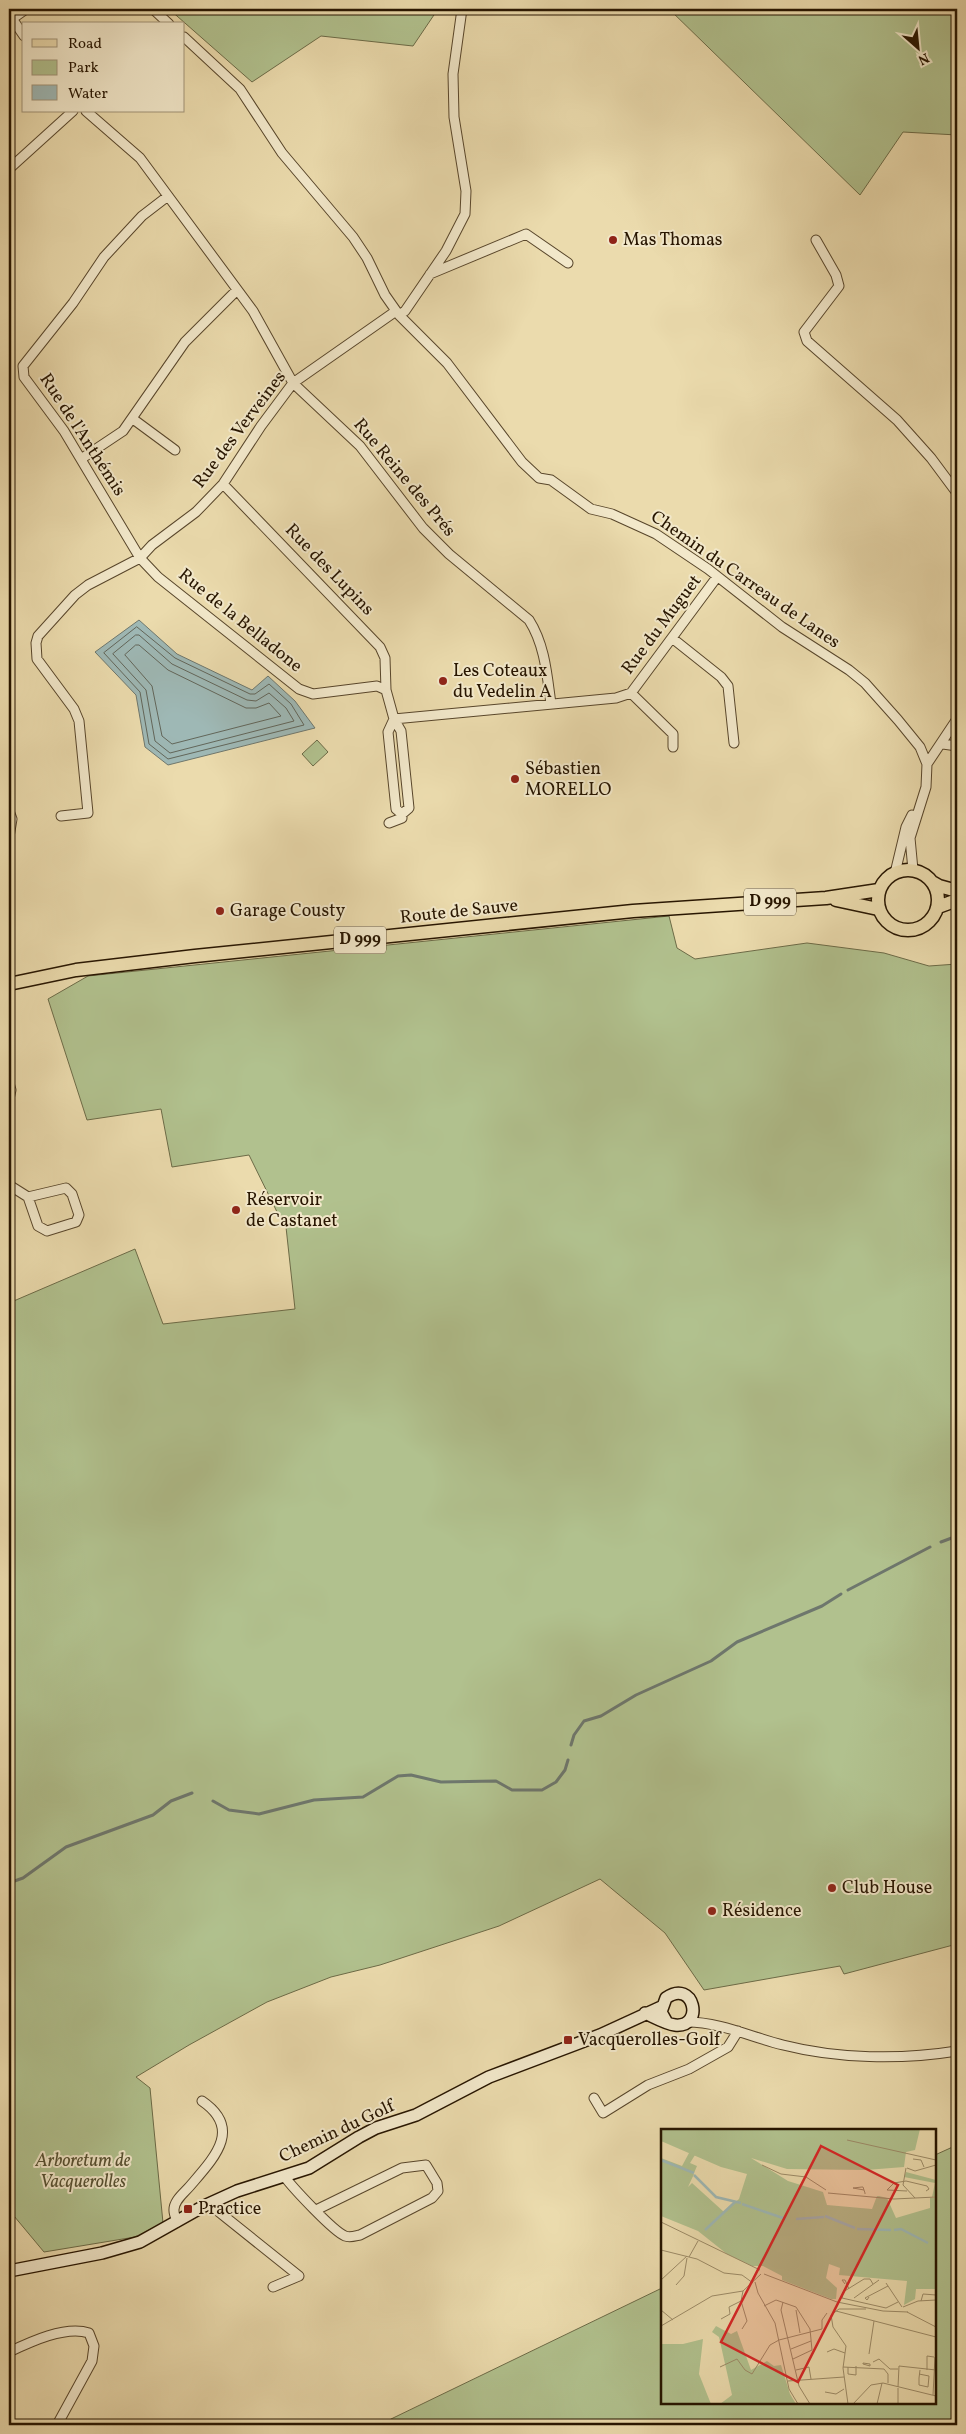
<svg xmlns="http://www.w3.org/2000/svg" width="966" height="2434" viewBox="0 0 966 2434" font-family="Vollkorn,serif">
  <rect width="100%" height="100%" fill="#ebdbad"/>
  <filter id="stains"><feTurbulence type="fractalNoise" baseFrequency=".004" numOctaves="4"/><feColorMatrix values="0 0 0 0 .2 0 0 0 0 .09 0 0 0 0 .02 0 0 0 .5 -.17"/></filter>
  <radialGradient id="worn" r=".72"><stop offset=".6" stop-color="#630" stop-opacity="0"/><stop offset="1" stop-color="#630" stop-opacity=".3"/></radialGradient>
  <path fill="#b1c18e" stroke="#6c6b47" d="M 169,9 L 438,9 L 413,46 L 321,36 L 252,82 Z
    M 669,9 L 957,9 L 957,135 L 903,132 L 860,195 Z
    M 317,740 L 328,752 L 313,766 L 302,754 Z
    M 669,916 L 677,948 L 695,959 L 807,943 L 884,953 L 929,966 L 957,964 L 957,1944 L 844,1974 L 840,1966 L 704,1990 L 665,1933 L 600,1879 L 499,1926 L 380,1965 L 331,1977 L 267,2002 L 189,2045 L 136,2077 L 150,2088 L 163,2223 L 135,2237 L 44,2252 L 9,2210 L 9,1303 L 135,1249 L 163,1324 L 295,1309 L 285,1218 L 280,1218 L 249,1155 L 172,1167 L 161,1109 L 87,1120 L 48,999 L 88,976 Z
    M 957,2145 L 957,2425 L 383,2425 L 391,2419 L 662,2288 L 662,2403 L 935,2403 L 935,2155 Z"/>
  <path fill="#9eb8b5" stroke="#6e776d" d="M 139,620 L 177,654 L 252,690 L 268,676 L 295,701 L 315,728 L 168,765 L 145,747 L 136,695 L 95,652 Z"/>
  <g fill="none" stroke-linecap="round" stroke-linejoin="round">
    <path stroke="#62665a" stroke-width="1" d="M 137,627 L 175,658 L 250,694 L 255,694 L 269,684 L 291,704 L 304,725 L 168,759 L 149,744 L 140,692 L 104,653 Z
      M 136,635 L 139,635 L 172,664 L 247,700 L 256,701 L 269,693 L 286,708 L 294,721 L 170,753 L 155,741 L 146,690 L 113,654 Z
      M 136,645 L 139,645 L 168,670 L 246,708 L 256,708 L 269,703 L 281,716 L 172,744 L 162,736 L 152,686 L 125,655 Z"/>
    <path stroke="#6e776d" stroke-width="3" d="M 941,1542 L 957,1536
      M 848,1590 L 930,1547
      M 571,1745 L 574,1735 L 584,1721 L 601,1716 L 636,1695 L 711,1661 L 737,1642 L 822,1606 L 841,1594
      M 213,1801 L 229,1810 L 259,1814 L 314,1800 L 363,1797 L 398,1776 L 411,1775 L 441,1782 L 496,1781 L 512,1790 L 542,1790 L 556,1782 L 565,1770 L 568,1760
      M 9,1883 L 23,1878 L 66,1847 L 153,1815 L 171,1801 L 192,1793"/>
    <defs>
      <path id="street" d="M 153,9 L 169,24
        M 9,14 L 24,36
        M 9,21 L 26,9
        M 184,37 L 240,89 L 282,153 L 353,237 L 367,258 L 385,295 L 399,315 L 447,363 L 522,462 L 539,478 L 551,480 L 591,509 L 612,514 L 656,534 L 708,569 L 782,627 L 849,670 L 865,683 L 898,720 L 920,747 L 927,764
        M 86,111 L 140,158 L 253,311 L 293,383 L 360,446 L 423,528 L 449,554 L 529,620 C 545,645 547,675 551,704
        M 9,169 L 73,111
        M 168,196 L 142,216 L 104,257 L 73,303 L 23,366 L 24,377 L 64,431 L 140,558 L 158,577 L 299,689 L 313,694 L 377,686 L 386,690 L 394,719 L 401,731 L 409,808 L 402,814 L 402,818 L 389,823
        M 816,240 L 836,275 L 839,286 L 804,332 L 807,341 L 897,420 L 931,458 L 957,493
        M 430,274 L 526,234 L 568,263
        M 399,315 L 405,311 L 446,251 L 465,214 L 466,191 L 454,117 L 453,74 L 462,9
        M 133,419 L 175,450
        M 81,459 L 123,431 L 185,342 L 237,290
        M 223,484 L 380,647 L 385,658 L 386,690
        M 672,638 L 721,677 L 728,686 L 734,743
        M 631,693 L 673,734 L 673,747
        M 394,719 L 616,698 L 631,693 L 717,577
        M 394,719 L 388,732 L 396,809 L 402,814
        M 943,744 L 957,746
        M 9,811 L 12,819 L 9,837
        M 61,816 L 88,813 L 79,721 L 74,709 L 37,659 L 36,643 L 38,636 L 75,595 L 88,585 L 140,558 L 152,545 L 196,512 L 223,484 L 261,426 L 293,383 L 396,311
        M 913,870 L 910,838 L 926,787 L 927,764 L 957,719
        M 895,873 L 906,827 L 912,815
        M 9,1083 L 11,1090 L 9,1099
        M 9,1185 L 28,1197 L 38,1226 L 47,1231 L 76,1222 L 79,1215 L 72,1194 L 66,1188 L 28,1197
        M 687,2022 C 720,2022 751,2037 783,2045 C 838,2059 901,2060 957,2051
        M 594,2098 L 603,2113 L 648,2085 L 689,2069 L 728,2047 L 738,2031
        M 284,2176 C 293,2188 333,2231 345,2236 C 350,2238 355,2236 360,2235 L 432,2198 L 438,2191 L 437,2183 L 426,2165 L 402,2168 L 316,2210
        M 209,2204 L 299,2276 L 273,2287
        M 177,2222 C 176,2219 174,2214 174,2211 C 173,2201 184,2193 190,2186 C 214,2158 243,2129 202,2101
        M 9,2352 C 30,2342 66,2325 89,2333 L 94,2346 L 92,2361 L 57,2425"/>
      <path id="secondary" d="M 645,2013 C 654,2017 666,2024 675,2025 C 705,2028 694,1978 666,1998 L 661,2012 L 666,2021
        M 9,2271 L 102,2253 L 140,2242 L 204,2206 L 237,2191 L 309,2168 L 359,2137 L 376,2128 L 416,2115 L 489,2077 L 600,2035 L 661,2007"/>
      <path id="primary" d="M878 900a30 30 0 1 1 60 0a30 30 0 1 1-60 0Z
        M 932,882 L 939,886 L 957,891
        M 836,900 L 878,909
        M 938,907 L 957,900
        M 9,984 L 76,970 L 195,956 L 633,911 L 826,898 L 879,890"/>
    </defs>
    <use href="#street" stroke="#58462b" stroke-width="11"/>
    <use href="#secondary" stroke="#271500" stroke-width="14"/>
    <use href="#primary" stroke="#271500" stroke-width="15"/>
    <use href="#street" stroke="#f2e8ca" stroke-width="9"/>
    <use href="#secondary" stroke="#f2e8ca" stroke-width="11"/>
    <use href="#primary" stroke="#ebdbad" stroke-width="12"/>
  </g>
  <g fill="#8f2418" stroke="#f2e8ca" stroke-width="2">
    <circle cx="613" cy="240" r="5"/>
    <circle cx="443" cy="681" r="5"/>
    <circle cx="515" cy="779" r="5"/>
    <circle cx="220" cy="911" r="5"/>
    <circle cx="236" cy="1210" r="5"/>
    <circle cx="832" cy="1888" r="5"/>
    <circle cx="712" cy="1911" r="5"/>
    <rect x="563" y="2035" width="10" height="10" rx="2.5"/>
    <rect x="183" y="2204" width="10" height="10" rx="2.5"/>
  </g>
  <g text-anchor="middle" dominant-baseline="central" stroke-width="4" stroke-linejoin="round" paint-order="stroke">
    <g fill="#f2e8ca" stroke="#64543d" stroke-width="1">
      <rect x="744" y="888.5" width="52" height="27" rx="4"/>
      <rect x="334" y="926.5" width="52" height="27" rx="4"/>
    </g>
    <g font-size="16" font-weight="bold" fill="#271500">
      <text x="770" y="902">D 999</text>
      <text x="360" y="940">D 999</text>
    </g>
    <g font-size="18" fill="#271500" stroke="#f2e8ca" text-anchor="start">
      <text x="623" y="240">Mas Thomas</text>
      <text x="453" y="671">Les Coteaux<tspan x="453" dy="21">du Vedelin A</tspan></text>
      <text x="525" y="769">Sébastien<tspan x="525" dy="21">MORELLO</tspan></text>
      <text x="230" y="911">Garage Cousty</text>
      <text x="246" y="1200">Réservoir<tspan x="246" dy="21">de Castanet</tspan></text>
      <text x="842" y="1888">Club House</text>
      <text x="722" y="1911">Résidence</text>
      <text x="578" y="2040">Vacquerolles-Golf</text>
      <text x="198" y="2209">Practice</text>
    </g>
    <g font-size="18" fill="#271500" stroke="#f2e8ca">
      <text transform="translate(240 430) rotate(-53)">Rue des Verveines</text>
      <text transform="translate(82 435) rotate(57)">Rue de l'Anthémis</text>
      <text transform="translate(404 478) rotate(50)">Rue Reine des Prés</text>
      <text transform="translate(329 570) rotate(46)">Rue des Lupins</text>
      <text transform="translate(745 580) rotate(35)">Chemin du Carreau de Lanes</text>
      <text transform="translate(240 621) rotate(39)">Rue de la Belladone</text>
      <text transform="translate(662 625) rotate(-53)">Rue du Muguet</text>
      <text transform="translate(459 912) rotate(-6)">Route de Sauve</text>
      <text transform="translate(337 2132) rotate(-25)">Chemin du Golf</text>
    </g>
    <g font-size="18" font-style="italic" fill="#575132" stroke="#f2e8ca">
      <text x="83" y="2161">Arboretum de<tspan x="83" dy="21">Vacquerolles</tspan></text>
    </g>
  </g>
  <g transform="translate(661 2129)">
    <rect width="275" height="275" fill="#ebdbad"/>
    <path d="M 0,0 L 259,0 L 254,21 L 245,23 L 243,38 L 205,41 L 126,40 L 90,29 L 127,52 L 162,63 L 166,76 L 211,80 L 216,67 L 218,67 L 226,69 L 235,89 L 269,79 L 269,69 L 275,69 L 275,160 L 255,160 L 254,170 L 243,176 L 246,152 L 178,146 L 179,139 L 168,135 L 165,149 L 176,159 L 175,170 L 170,170 L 121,151 L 121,147 L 102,137 L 91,137 L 66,125 L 37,102 L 0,87 L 0,29 L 21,37 L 28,24 L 34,26 L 29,34 L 36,37 L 33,44 L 20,38 L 33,45 L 27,58 L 31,54 L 63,83 L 78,70 L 86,45 L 60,38 L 0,12 ZM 245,43 L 275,51 L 275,67 L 271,68 L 274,54 L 243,48 ZM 55,197 L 70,205 L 76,202 L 90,241 L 106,232 L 113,237 L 120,236 L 129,265 L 135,275 L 59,275 L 71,266 L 58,208 L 51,203 ZM 42,210 L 38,245 L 50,275 L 0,275 L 0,215 L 22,215 Z" fill="#b1c18e"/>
    <path fill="none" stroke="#9eb8b5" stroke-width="2.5" d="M 0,31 L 33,44M 33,46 L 55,68 L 80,74M 81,75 L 125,90M 164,87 L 194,99M 135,90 L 163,88M 196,100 L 230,101M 44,101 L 74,73M 233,101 L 240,100 L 267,114"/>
    <path fill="none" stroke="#9d8c68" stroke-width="1" d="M 186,11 L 275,31M 252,30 L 260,31 L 263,38M 101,36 L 120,45 L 145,48 L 165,61M 245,39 L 242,56 L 254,69M 246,39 L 254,42 L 275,36M 203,61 L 192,59 L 201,58 L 202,58 L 204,64 L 204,65M 246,62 L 226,61 L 233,54 L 245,52 L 266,57 L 268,60 L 265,62M 167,64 L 233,70 L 275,68M 0,93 L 99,141M 0,121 L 36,130 L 63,144 L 81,146 L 92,154M 28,128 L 37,112M 103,145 L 176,173 L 222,182 L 247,183M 0,151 L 26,127M 94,153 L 97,164 L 114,194 L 128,260 L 137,275M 225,154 L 241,178M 184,155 L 181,151 L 184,151 L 188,160M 212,155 L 209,150 L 203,150 L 182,163 L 181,169 L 225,179 L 237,173M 15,156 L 23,147 L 26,129M 208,168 L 206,171 L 204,169 L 227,157M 193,169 L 218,151M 80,172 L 86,192 L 81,200M 260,172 L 262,165 L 275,166M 122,173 L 120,181 L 138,257 L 149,275M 103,177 L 115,171 L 135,178M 242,178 L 257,172 L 275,171M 0,181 L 12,191M 135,181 L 139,204M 175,182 L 275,208M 246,183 L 275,198M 60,190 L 69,185 L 68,178 L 80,172 L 82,162M 0,197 L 51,167 L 82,162 L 100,145M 118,211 L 161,200 L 161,191 L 166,184M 130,220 L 150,212M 166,223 L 173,220 L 184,224M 208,225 L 213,192M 132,230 L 151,221 L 149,200 L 135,178M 212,233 L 218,230 L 229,240 L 237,240M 202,234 L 209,235 L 209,237 L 202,235 ZM 59,238 L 76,230 L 84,241 L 91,245 L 109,216 L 118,211M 182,238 L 223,240 L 227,245 L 227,254M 187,238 L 187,245 L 195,246 L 195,237M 135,241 L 148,238 L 150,250M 266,241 L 266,227 L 273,228M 258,245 L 268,247 L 267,258 L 258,256 L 258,249 L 259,241M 127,252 L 183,248M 237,258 L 238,237 L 275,241M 164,263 L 175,265 L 183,260M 272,266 L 274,228M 187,275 L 182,239 L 185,217 L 172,198 L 170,186 L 178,180 L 205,180M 192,275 L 210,256 L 222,254 L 275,267M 216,275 L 221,254M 237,275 L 237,259"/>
    <path fill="#d62828" fill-opacity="0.15" stroke="#d62828" stroke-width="2.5" d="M 160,17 L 237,56 L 137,253 L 60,213 Z"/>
    <rect width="275" height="275" fill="none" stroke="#271500" stroke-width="2.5"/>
  </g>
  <rect width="966" height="2434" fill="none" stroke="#ebdbad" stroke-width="30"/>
  <rect x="10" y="10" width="946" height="2414" fill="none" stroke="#271500" stroke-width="2.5"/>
  <rect x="15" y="15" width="936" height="2404" fill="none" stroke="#271500"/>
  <rect x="22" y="22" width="162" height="90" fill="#f2e8ca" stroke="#a19479"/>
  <rect x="32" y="39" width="25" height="8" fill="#ebdbad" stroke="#a19479"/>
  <text x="68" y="48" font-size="15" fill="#271500">Road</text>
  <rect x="32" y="60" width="25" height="15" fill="#b1c18e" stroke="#a19479"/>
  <text x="68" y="72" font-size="15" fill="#271500">Park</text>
  <rect x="32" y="85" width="25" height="15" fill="#9eb8b5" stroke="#a19479"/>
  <text x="68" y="98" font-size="15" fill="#271500">Water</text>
  <g transform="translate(918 48) rotate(153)" stroke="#f2e8ca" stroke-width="4" paint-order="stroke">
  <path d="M0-4L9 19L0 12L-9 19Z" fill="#271500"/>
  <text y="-8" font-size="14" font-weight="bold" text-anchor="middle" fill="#271500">N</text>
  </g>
  <rect width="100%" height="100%" filter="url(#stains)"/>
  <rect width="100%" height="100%" fill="url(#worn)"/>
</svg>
